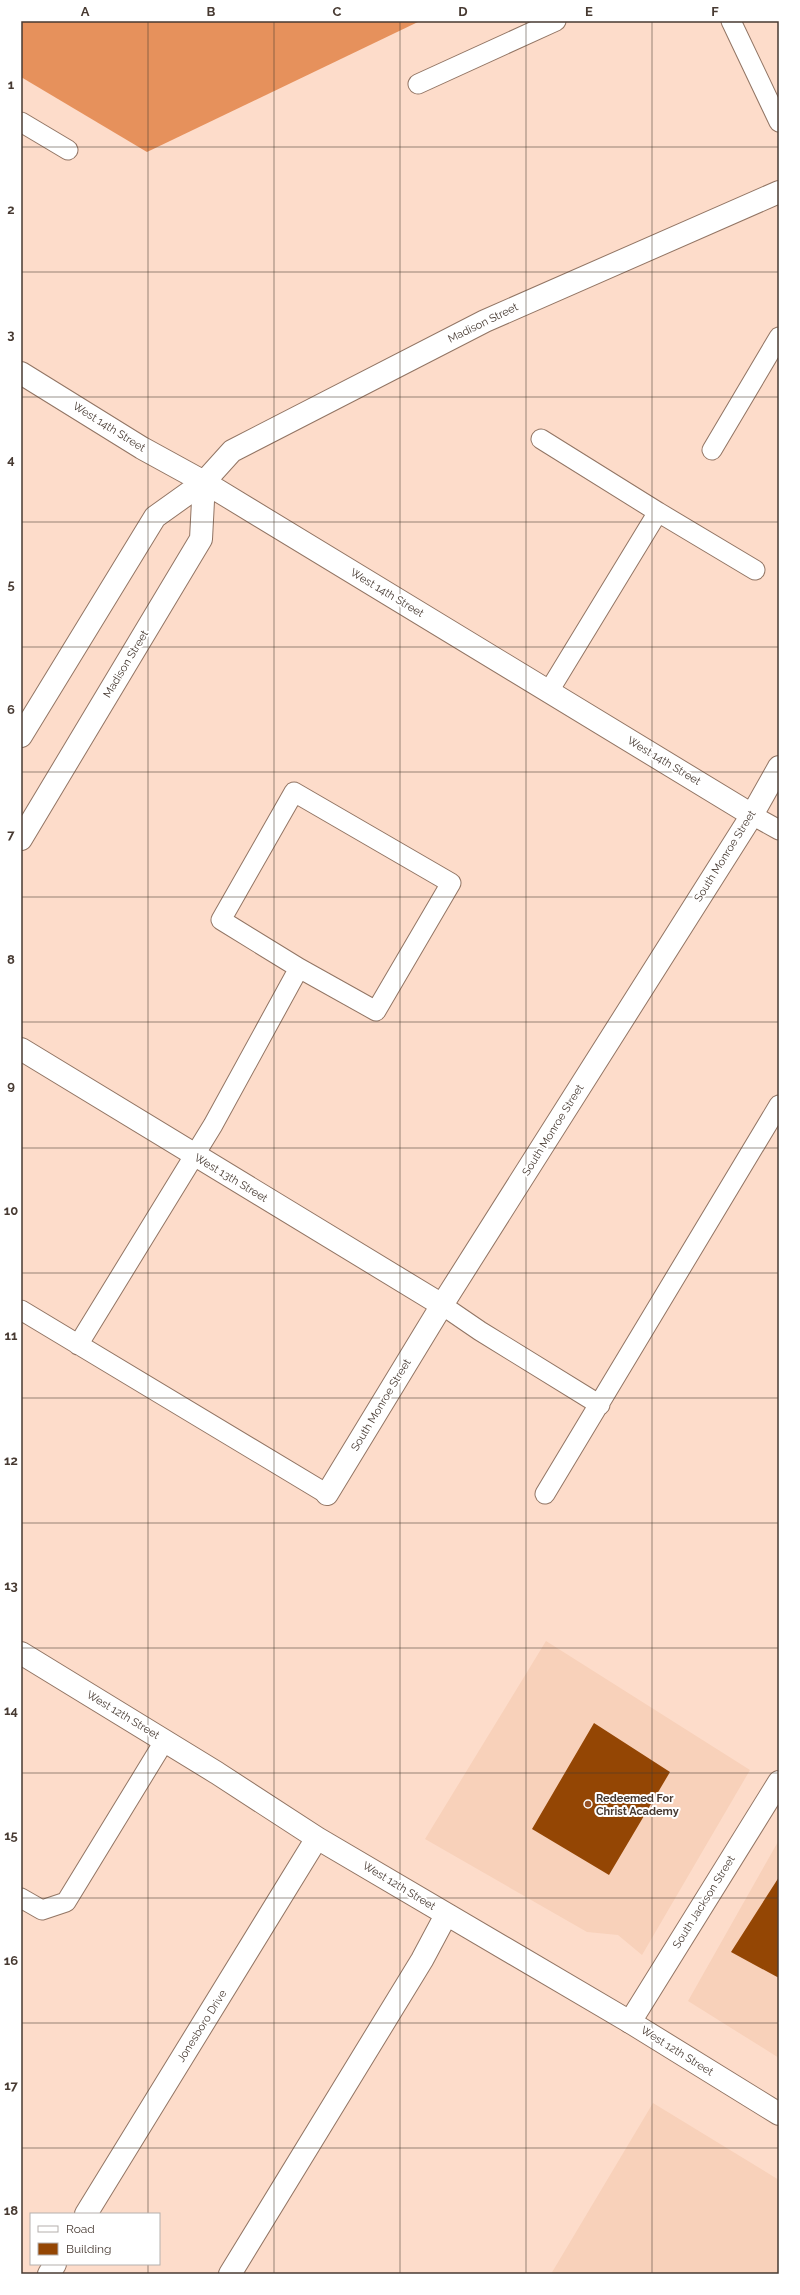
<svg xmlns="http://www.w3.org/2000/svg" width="800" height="2295" viewBox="0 0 800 2295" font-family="Raleway,sans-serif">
  <rect width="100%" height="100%" fill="#fddcca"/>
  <path fill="#f8d1ba" d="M 546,1641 L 750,1770 L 642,1955 L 618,1935 L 587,1932 L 425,1839 Z
    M 779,1840 L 779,2058 L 688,2001 Z
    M 653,2103 L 779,2180 L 779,2274 L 551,2274 Z"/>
  <path fill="#e6915c" d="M 21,21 L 420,21 L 147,152 L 21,77 Z"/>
  <path fill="#944604" d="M 594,1723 L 670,1772 L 609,1875 L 532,1829 Z
    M 779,1877 L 779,1978 L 731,1952 Z"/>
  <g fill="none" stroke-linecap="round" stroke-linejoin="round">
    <defs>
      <path id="lane" d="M 731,21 L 779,122
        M 418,84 L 556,21
        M 21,122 L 68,150
        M 541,439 L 658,512 L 549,691
        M 712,450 L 779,337
        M 658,512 L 755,570
        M 752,815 L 779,830
        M 442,1305 L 480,1331 L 600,1405
        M 21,1310 L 327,1494
        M 78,1345 L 213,1125 L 299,968 L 376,1011 L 451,883 L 294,792 L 221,920 L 299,968
        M 545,1494 L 779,1105
        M 21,1898 L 42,1910 L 66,1902 L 165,1740"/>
      <path id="street" d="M 21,373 L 142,448 L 204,482 L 752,815
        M 21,736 L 155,517 L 204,482 L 232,451 L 485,321 L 779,192
        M 21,839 L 201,539 L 204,482
        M 21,1049 L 442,1305
        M 327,1494 L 442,1305 L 752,815 L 779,767
        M 630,2022 L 779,1782"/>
      <path id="secondary" d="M 21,1653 L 217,1773 L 317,1838 L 630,2022 L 779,2114
        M 86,2214 L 317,1838
        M 49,2274 L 55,2264
        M 230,2274 L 422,1960 L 446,1915"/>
    </defs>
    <use href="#lane" stroke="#927564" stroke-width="21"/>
    <use href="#street" stroke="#927564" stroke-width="24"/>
    <use href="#secondary" stroke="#927564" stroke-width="24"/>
    <use href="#lane" stroke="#fff" stroke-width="19"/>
    <use href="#street" stroke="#fff" stroke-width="22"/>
    <use href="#secondary" stroke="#fff" stroke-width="22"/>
  </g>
  <path fill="none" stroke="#473a32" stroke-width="1" stroke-opacity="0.55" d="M 148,21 L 148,2214M 274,21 L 274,2274M 400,21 L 400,2274M 526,21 L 526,2274M 652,21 L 652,2274M 21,147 L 779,147M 21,272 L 779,272M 21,397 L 779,397M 21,522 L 779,522M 21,647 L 779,647M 21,772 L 779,772M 21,897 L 779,897M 21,1022 L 779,1022M 21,1148 L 779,1148M 21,1273 L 779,1273M 21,1398 L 779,1398M 21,1523 L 779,1523M 21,1648 L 779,1648M 21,1773 L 779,1773M 21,1898 L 779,1898M 21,2023 L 779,2023M 21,2148 L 779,2148M 148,2264 L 148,2274"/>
  <circle fill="#975326" stroke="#fff" stroke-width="1.5" cx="588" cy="1804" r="4"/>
  <g text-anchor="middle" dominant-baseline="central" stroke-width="4" stroke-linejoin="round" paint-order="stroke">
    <g font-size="11" fill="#473a32" stroke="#fff">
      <text transform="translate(483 323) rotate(-26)">Madison Street</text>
      <text transform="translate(109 427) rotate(32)">West 14th Street</text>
      <text transform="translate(387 593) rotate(31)">West 14th Street</text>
      <text transform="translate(126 664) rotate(-59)">Madison Street</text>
      <text transform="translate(664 761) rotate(31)">West 14th Street</text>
      <text transform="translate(725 856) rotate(-58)">South Monroe Street</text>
      <text transform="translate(553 1130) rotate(-58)">South Monroe Street</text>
      <text transform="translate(231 1178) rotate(31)">West 13th Street</text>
      <text transform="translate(381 1405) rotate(-59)">South Monroe Street</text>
      <text transform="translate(123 1715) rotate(31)">West 12th Street</text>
      <text transform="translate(399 1886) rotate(31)">West 12th Street</text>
      <text transform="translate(704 1902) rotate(-58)">South Jackson Street</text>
      <text transform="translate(202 2026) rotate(-58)">Jonesboro Drive</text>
      <text transform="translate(677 2051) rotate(32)">West 12th Street</text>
    </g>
    <g font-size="11" font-weight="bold" fill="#473a32" stroke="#fff" text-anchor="start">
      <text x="596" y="1798">Redeemed For<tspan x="596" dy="13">Christ Academy</tspan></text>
    </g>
  </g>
  <rect width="800" height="2295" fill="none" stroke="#ffffff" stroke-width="44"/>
  <rect x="30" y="2213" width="130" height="52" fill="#ffffff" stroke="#b5b0ad"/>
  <rect x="38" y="2226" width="20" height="6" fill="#ffffff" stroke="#b5b0ad"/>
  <text x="66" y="2233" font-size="12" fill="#473a32">Road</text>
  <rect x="38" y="2243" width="20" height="12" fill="#944604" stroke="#b5b0ad"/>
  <text x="66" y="2253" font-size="12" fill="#473a32">Building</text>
  <rect x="22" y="22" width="756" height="2251" fill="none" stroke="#473a32" stroke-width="1.5"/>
  <g font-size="13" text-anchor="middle" font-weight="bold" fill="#473a32">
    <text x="85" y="16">A</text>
    <text x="211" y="16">B</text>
    <text x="337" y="16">C</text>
    <text x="463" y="16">D</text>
    <text x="589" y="16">E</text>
    <text x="715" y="16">F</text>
    <text x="11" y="89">1</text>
    <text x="11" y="214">2</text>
    <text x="11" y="339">3</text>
    <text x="11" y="464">4</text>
    <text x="11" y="589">5</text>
    <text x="11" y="714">6</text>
    <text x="11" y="839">7</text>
    <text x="11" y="964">8</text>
    <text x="11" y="1090">9</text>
    <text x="11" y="1215">10</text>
    <text x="11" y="1340">11</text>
    <text x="11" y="1465">12</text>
    <text x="11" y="1590">13</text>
    <text x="11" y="1715">14</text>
    <text x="11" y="1840">15</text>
    <text x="11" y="1965">16</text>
    <text x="11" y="2090">17</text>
    <text x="11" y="2215">18</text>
  </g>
</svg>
